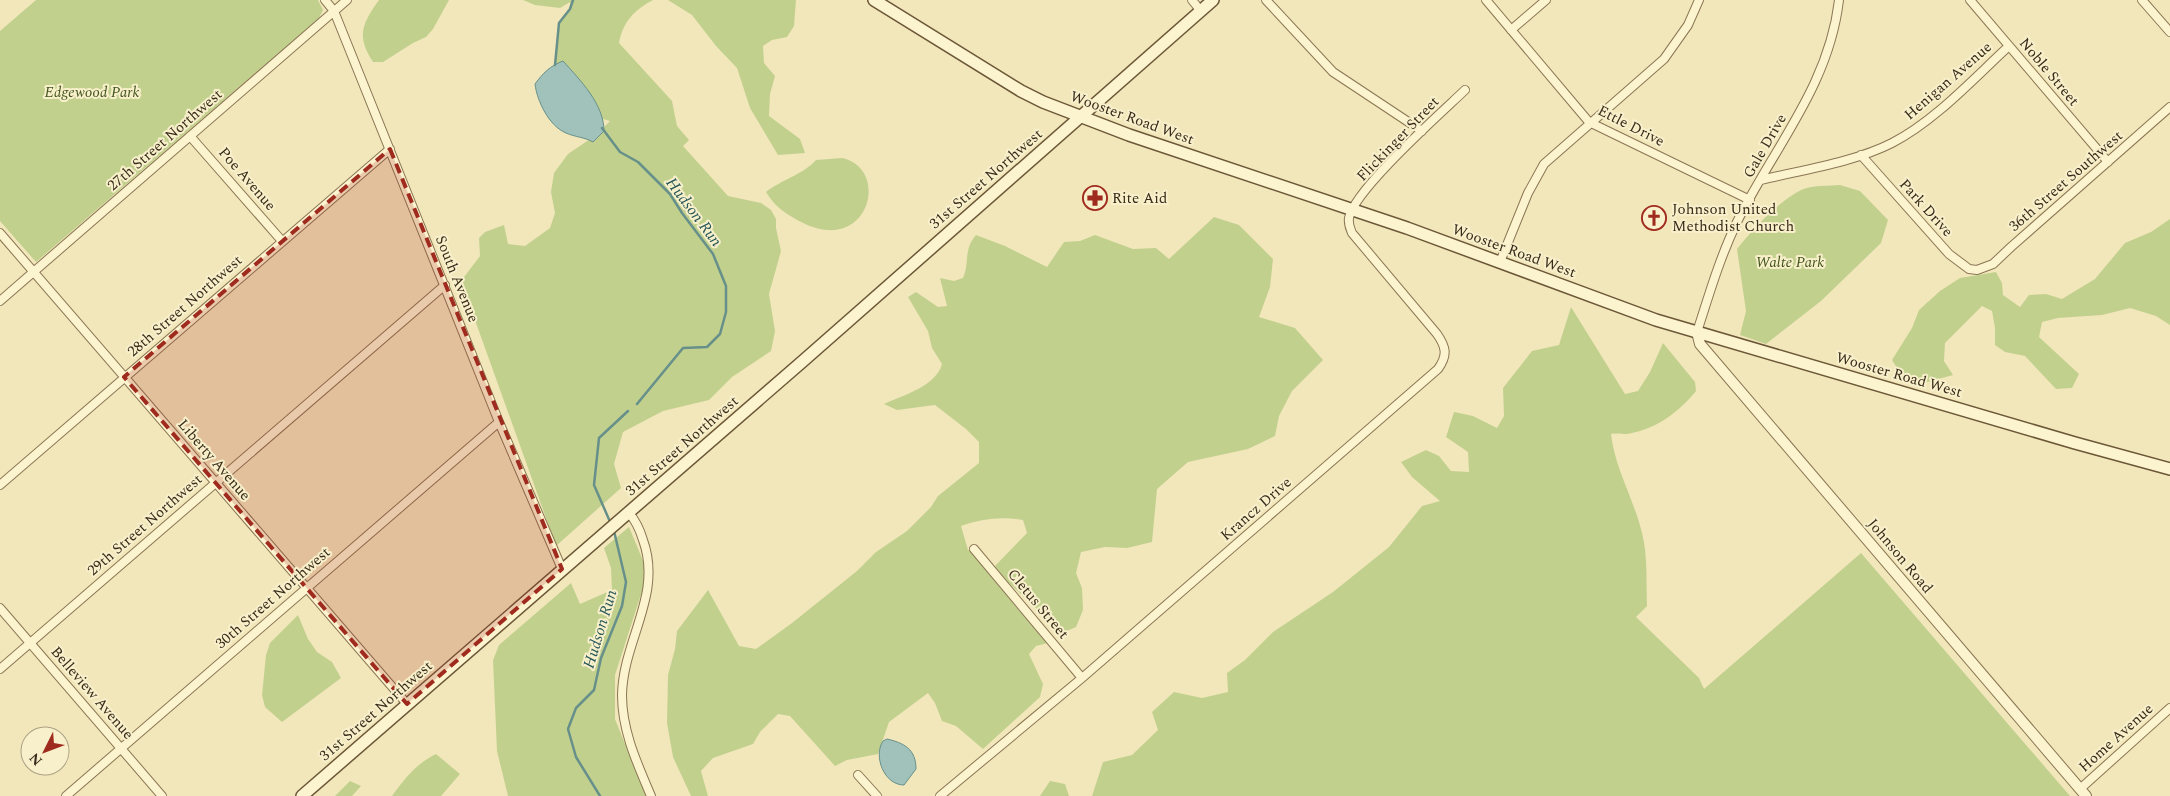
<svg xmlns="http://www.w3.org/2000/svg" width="2170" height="796" viewBox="0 0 2170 796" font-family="Spectral,serif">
  <rect width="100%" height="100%" fill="#f2e7bb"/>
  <path fill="#c2d08e" d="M 36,0 L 318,0 L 323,10 L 319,18 L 36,262 L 0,221 L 0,31 Z
    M 379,0 L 449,0 L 433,29 L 426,37 L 413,43 L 383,62 L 373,62 C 356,36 362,24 379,0 Z
    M 523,0 L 653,0 C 634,10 623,22 619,43 L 672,101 L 677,126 L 689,140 L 683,146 L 728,196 L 761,203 L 771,210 L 776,219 L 776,228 L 781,251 L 769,294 L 775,331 L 771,351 L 732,377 L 709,400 L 663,411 L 623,432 L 614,464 L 621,488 L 556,546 L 461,281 L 480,256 L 479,238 L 485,232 L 504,225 L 508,244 L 525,246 L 550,228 L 555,213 L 551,192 L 554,173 L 568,154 L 596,135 L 610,121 L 596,117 L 555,70 L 559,23 L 570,9 L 570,2 L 560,8 L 535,5 Z
    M 668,0 L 796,0 L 794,26 L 787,37 L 772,40 L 763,46 L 764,63 L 775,76 L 770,94 L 769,116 L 800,139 L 805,153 L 778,155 L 750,108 L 737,68 L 716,46 L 692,15 Z
    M 842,158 C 892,169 868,257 801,222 C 786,214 775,207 766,192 C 781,180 804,174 816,160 Z
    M 1840,185 L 1860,191 L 1888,220 L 1881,243 L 1821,301 L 1766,344 L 1740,335 L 1746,311 L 1737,249 C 1753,229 1778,202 1801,190 C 1811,185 1829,186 1840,185 Z
    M 1214,217 L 1239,225 L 1273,259 L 1270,287 L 1259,317 L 1295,328 L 1323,360 L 1292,391 L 1279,416 L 1275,436 L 1248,449 L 1188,462 L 1157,489 L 1152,542 L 1127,548 L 1105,547 L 1081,552 L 1076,573 L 1082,588 L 1083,610 L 1076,627 L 1062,633 C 1049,624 1041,613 1031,603 C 1017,590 1006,582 995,566 L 1027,533 L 1023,520 C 1003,516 980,519 961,526 L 968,550 L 974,549 L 1052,642 L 1036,646 L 1029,654 L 1043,684 L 1040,697 L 983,749 L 956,726 L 942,721 L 935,703 L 928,693 L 889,722 L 878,754 L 847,760 L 835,766 L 790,716 L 778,714 L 760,732 L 753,744 L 713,758 L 701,771 L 708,796 L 691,796 L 673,757 L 667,723 L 668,675 L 675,649 L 677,631 L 708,590 L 739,646 L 756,649 L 792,623 L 857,571 L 876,552 L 907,531 L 931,507 L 938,496 L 979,463 L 979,442 L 966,429 L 935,405 L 897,410 L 884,404 C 904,395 936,386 942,364 L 932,348 L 928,331 L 908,297 L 916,292 L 938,307 L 947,306 L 940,278 L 954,281 L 963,278 C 970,262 963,250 976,235 L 1005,246 L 1047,267 L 1064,242 L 1080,241 L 1095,235 L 1133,249 L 1156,248 L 1169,259 Z
    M 2170,219 L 2170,325 L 2156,316 L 2130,308 L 2102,315 L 2058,318 L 2042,322 L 2039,337 L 2079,374 L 2072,388 L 2056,389 L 2025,356 L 2005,352 L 1995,345 L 1995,328 L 1992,311 L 1982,306 L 1945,343 L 1944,361 L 1953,375 L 1924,383 L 1900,373 L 1892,360 L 1912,328 L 1919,310 L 1940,291 L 1960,278 L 1996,272 L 2002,283 L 2003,295 L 2020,307 L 2029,295 L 2046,294 L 2062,299 L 2095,279 L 2125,243 L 2151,232 Z
    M 1571,307 L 1625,394 L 1638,391 L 1650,372 L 1663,343 L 1695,382 L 1696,391 C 1679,412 1655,430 1627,434 C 1622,434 1616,433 1611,434 C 1615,469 1634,499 1642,533 C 1648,556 1646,582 1647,606 L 1636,617 L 1699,678 L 1704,689 L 1861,553 L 2070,796 L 1092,796 L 1103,762 L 1132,755 L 1158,730 L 1152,712 L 1174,692 L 1202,698 L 1228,692 L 1227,673 L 1245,660 L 1273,632 L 1333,592 L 1389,547 L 1422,506 L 1440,501 L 1412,477 L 1401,462 L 1426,450 L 1439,456 L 1451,471 L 1469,472 L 1468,452 L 1446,437 L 1454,412 L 1473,416 L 1497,428 L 1504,416 L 1503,388 L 1532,351 L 1559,345 Z
    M 629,527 L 644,563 L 644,585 L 615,675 L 615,719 L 646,796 L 508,796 L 497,751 L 493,660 L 499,645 L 571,583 L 580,604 L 612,590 L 611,568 L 604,548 Z
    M 298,615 L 308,639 L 317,652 L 332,662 L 341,678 L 282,722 L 265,707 L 262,695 L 266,655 L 270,643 Z
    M 436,754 L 460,774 L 441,796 L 392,796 C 405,778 416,764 436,754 Z
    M 350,781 L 361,786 L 352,796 L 335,796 Z
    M 1050,781 L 1065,784 L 1069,796 L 1040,796 Z"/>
  <path fill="#a0c2bb" stroke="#67908a" d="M 563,61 C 580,80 604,104 604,131 L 593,142 C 584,137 575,137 566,133 C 549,126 537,101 535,84 C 543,73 550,66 563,61 Z
    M 887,739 C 904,743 916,749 916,769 L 904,785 C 884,785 873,756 883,741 Z"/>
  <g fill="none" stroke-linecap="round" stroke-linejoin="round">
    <path stroke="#67908a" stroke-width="2.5" d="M 555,65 L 559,23 L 570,9 L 573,0
      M 602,128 L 620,152 L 638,162 L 670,194 L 682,213 L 713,254 L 726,286 L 726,312 L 720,334 L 707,347 L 683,348 L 637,404
      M 611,524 L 594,485 L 599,438 L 628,411
      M 600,796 L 576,757 L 568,729 L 576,708 L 594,690 L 601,658 L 622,606 L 626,582 L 614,531"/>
    <defs>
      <path id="minor" d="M 325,0 L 334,11 L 499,422 L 562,569
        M 1192,0 L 1200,10
        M 1266,0 L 1333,72 L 1422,131
        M 1486,0 L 1589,122 L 1750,200
        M 1970,0 L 2108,162
        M 2142,0 L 2170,32
        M 1511,30 L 1546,0
        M 190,136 L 282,241
        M 1861,155 L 1949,254 L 1969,269 L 1977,270 L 1993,264 L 2011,247 L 2170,107
        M 1761,180 C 1802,170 1855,162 1892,143 C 1935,121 1974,78 2009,46
        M 0,233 L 407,704
        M 1500,262 L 1528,193 L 1544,164 L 1664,59 L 1688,25 L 1699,0
        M 0,301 L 347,0
        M 1697,332 C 1709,295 1720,257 1737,222 C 1774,147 1829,86 1839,0
        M 0,485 L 390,149
        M 629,513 C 636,521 640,530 643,540 C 663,595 623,640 622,695 C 622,731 637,763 651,796
        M 974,549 L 1082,678
        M 0,608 L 162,796
        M 0,669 L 445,285
        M 858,775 L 877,796
        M 2080,789 L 2170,708
        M 66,796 L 499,422
        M 940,796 L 1082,678 L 1438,369 C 1448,355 1446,347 1437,334 L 1352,233 C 1350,228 1348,224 1349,218 C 1354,190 1441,113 1465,90"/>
      <path id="tertiary" d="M 1697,332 L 1700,344 L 2086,796"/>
      <path id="secondary" d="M 874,0 L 1021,91 L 1043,102 L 1129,135 L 1407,228 L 1656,320 L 2075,443 L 2170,469
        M 302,796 L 803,361 L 1213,0"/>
    </defs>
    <use href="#minor" stroke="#8a7653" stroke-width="10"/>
    <use href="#tertiary" stroke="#8a7653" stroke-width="12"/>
    <use href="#secondary" stroke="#6c5737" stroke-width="14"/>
    <use href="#minor" stroke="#fcf3cf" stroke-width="8"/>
    <use href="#tertiary" stroke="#fcf3cf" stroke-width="10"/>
    <use href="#secondary" stroke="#fcf3cf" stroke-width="11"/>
  </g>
  <path fill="#9f2a1e" fill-opacity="0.2" stroke="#9f2a1e" stroke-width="4" stroke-dasharray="10 6" stroke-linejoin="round" d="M 390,149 L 562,569 L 407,704 L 124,377 Z"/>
  <defs>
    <symbol id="pharmacy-ring" viewBox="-11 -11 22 22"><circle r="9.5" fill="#f8f0cb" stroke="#9f2a1e" stroke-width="1.5"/><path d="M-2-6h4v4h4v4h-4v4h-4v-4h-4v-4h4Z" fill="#9f2a1e"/></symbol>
    <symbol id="church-ring" viewBox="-11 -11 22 22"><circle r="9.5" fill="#f8f0cb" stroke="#9f2a1e" stroke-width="1.5"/><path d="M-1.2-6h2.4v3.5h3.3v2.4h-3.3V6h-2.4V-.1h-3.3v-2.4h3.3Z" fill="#9f2a1e"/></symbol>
  </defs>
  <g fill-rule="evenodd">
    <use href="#pharmacy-ring" x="1081" y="184" width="28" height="28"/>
    <use href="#church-ring" x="1640" y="204" width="28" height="28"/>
  </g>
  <g text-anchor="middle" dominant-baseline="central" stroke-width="4" stroke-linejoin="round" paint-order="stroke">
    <g font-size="15" fill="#382b1a" stroke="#f8f0cb">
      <text transform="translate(2049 72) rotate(50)">Noble Street</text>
      <text transform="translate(1948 81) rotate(-41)">Henigan Avenue</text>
      <text transform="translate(1132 118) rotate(20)">Wooster Road West</text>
      <text transform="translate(1631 126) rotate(27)">Ettle Drive</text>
      <text transform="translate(1398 139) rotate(-46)">Flickinger Street</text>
      <text transform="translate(165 140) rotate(-41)">27th Street Northwest</text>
      <text transform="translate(1765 146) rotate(-60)">Gale Drive</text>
      <text transform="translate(247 179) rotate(49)">Poe Avenue</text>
      <text transform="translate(986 179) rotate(-41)">31st Street Northwest</text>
      <text transform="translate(2066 181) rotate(-41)">36th Street Southwest</text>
      <text transform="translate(1926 208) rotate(48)">Park Drive</text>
      <text transform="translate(1514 251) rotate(20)">Wooster Road West</text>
      <text transform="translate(457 279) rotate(68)">South Avenue</text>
      <text transform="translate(185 306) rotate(-41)">28th Street Northwest</text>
      <text transform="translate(1899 375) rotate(16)">Wooster Road West</text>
      <text transform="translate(682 446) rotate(-41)">31st Street Northwest</text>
      <text transform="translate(214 460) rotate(49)">Liberty Avenue</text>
      <text transform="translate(1256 509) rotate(-41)">Krancz Drive</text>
      <text transform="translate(145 525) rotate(-41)">29th Street Northwest</text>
      <text transform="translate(1900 556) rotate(50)">Johnson Road</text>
      <text transform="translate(273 598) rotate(-41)">30th Street Northwest</text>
      <text transform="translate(1038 604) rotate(50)">Cletus Street</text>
      <text transform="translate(92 693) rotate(49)">Belleview Avenue</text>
      <text transform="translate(376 711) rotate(-41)">31st Street Northwest</text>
      <text transform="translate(2116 738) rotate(-42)">Home Avenue</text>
    </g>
    <g font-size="15" font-style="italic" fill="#43561e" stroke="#f8f0cb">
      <text x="92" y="92">Edgewood Park</text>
      <text x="1790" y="262">Walte Park</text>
    </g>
    <g font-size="15" fill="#382b1a" stroke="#f8f0cb" text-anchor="start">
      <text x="1112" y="198">Rite Aid</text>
      <text x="1672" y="209">Johnson United<tspan x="1672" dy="17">Methodist Church</tspan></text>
    </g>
    <g font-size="16" font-style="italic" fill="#275759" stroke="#f8f0cb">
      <text transform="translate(694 212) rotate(53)">Hudson Run</text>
      <text transform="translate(600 629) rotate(-73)">Hudson Run</text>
    </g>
  </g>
  <g transform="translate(45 751) rotate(228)"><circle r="24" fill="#f8f0cb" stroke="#aba184"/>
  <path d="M0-4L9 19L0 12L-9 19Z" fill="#9f2a1e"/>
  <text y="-8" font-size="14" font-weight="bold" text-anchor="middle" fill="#382b1a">N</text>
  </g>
</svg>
